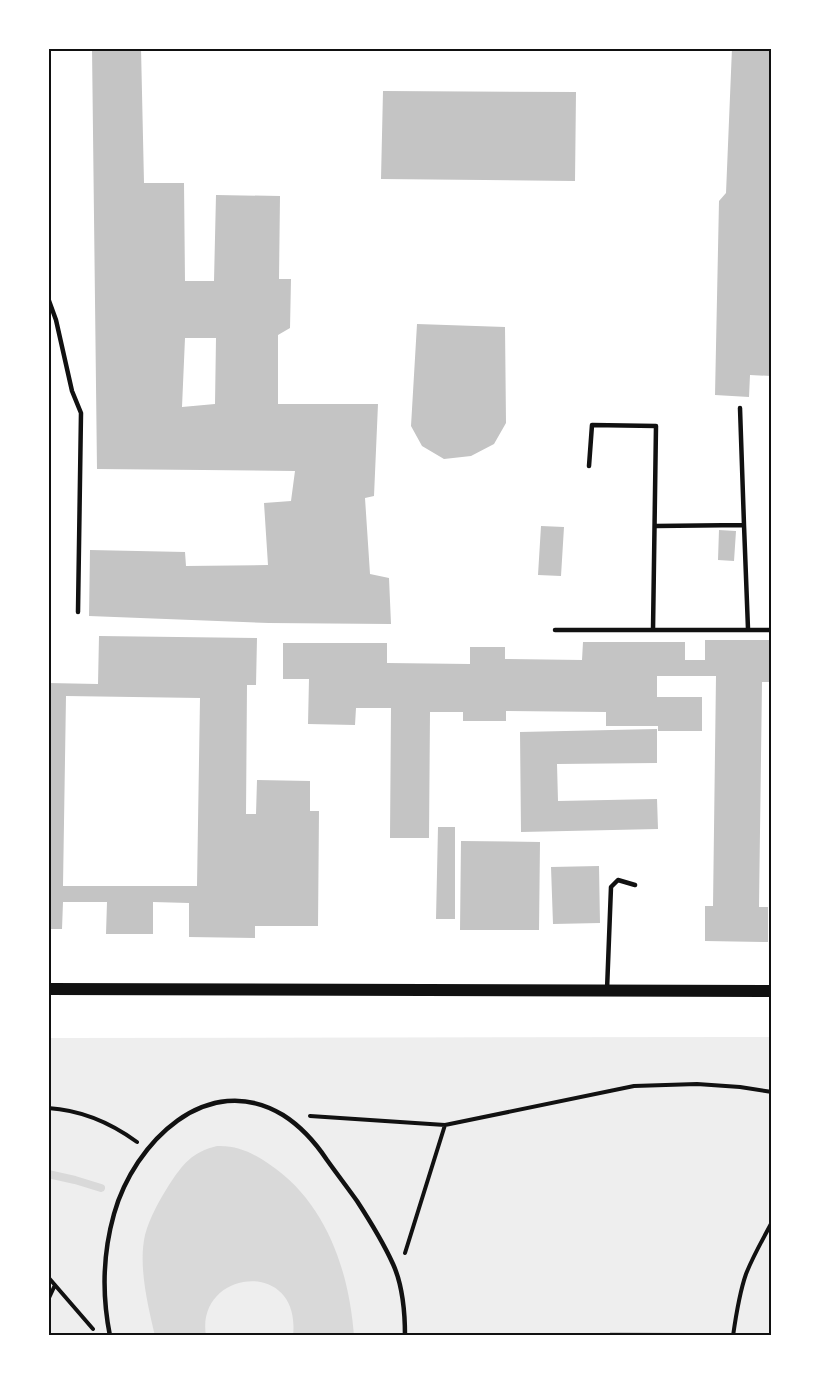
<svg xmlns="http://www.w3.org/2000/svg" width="820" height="1384" viewBox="0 0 820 1384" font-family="Helvetica,sans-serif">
  <rect width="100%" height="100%" fill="#fff"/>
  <path fill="#eee" d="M 772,1037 L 772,1336 L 48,1336 L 48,1038 Z"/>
  <path fill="#d9d9d9" d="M 217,1146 C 237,1145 253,1153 269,1164 C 326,1202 349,1270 354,1336 L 293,1336 C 302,1257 195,1269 206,1336 L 155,1336 C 148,1306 138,1266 145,1235 C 150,1217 159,1201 169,1185 C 183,1164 192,1152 217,1146 Z"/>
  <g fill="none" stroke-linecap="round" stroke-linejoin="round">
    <path stroke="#d9d9d9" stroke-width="8" d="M 48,1174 L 75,1180 L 101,1188"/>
  </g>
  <path fill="#c4c4c4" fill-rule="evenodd" d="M 92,48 L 141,48 L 144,183 L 184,183 L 185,281 L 214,281 L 216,195 L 280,196 L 279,279 L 291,279 L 290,328 L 278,335 L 278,404 L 378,404 L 374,496 L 365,498 L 370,574 L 389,578 L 391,624 L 269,623 L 89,616 L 90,550 L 185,552 L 186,566 L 268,565 L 264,503 L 291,501 L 295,471 L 97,469 ZM 185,338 L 216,338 L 215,404 L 182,407 Z
    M 732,48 L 772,48 L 772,376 L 750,375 L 749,397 L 715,395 L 719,201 L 726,193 Z
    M 383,91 L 576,92 L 575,181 L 381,179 Z
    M 417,324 L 505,327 L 506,423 L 494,444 L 471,456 L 444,459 L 422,446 L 411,426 Z
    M 541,526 L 564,527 L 561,576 L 538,575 Z
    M 719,530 L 736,531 L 734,561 L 718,560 Z
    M 99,636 L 257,638 L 256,685 L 247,685 L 246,814 L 256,814 L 257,780 L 310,781 L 310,811 L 319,811 L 318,926 L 255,926 L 255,938 L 189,937 L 189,903 L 153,902 L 153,934 L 106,934 L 107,902 L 63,902 L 62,929 L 48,929 L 48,683 L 98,684 ZM 66,696 L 200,698 L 197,886 L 63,886 Z
    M 705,640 L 772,640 L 772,682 L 762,682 L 759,907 L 768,907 L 768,942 L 705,941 L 705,906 L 713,906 L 716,676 L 657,676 L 657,697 L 702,697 L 702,731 L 658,731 L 658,726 L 606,726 L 606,712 L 506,711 L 506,721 L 463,721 L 463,712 L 430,712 L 429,838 L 390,838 L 391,708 L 356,708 L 355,725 L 308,724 L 309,679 L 283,679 L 283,643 L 387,643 L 387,663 L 470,664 L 470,647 L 505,647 L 505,659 L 582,660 L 583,642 L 685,642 L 685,660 L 705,660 Z
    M 657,729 L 657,763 L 557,764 L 558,801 L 657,799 L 658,829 L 521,832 L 520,732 Z
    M 438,827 L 455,827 L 455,919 L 436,919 Z
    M 461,841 L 540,842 L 539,930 L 460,930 Z
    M 599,866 L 600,923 L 553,924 L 551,867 Z
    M 610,1332 L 688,1333 L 688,1336 L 610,1336 Z"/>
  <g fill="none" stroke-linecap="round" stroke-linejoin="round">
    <path stroke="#111" stroke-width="4" d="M 48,1108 C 80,1110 111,1123 137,1142
      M 310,1116 L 445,1125 L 634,1086 L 697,1084 L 740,1087 L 772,1092
      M 405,1253 L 445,1125
      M 48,1277 L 93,1329
      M 48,1300 L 55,1285
      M 733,1336 C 736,1315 739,1294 746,1274 C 753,1256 763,1239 772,1222"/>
    <path stroke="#111" stroke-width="4.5" d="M 48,298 L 56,320 L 72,391 L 81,413 L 78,612
      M 740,408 L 744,525
      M 589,466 L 592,425 L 656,426 L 653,630
      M 656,526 L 744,525 L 748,629
      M 555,630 L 772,630
      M 607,990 L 611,887 L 618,880 L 635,885
      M 110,1336 C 102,1296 103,1253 114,1214 C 134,1143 207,1069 283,1115 C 302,1127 315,1142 327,1160 C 337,1174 347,1187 357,1201 C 370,1221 383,1242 393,1264 C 403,1286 405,1313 405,1336"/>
    <path stroke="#111" stroke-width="6" d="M 48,80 L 48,48"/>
    <path stroke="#111" stroke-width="12" d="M 48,989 L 772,991"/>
  </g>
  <rect width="820" height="1384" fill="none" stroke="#ffffff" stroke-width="99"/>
  <rect x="50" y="50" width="720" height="1284" fill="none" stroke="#111" stroke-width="2"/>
</svg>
